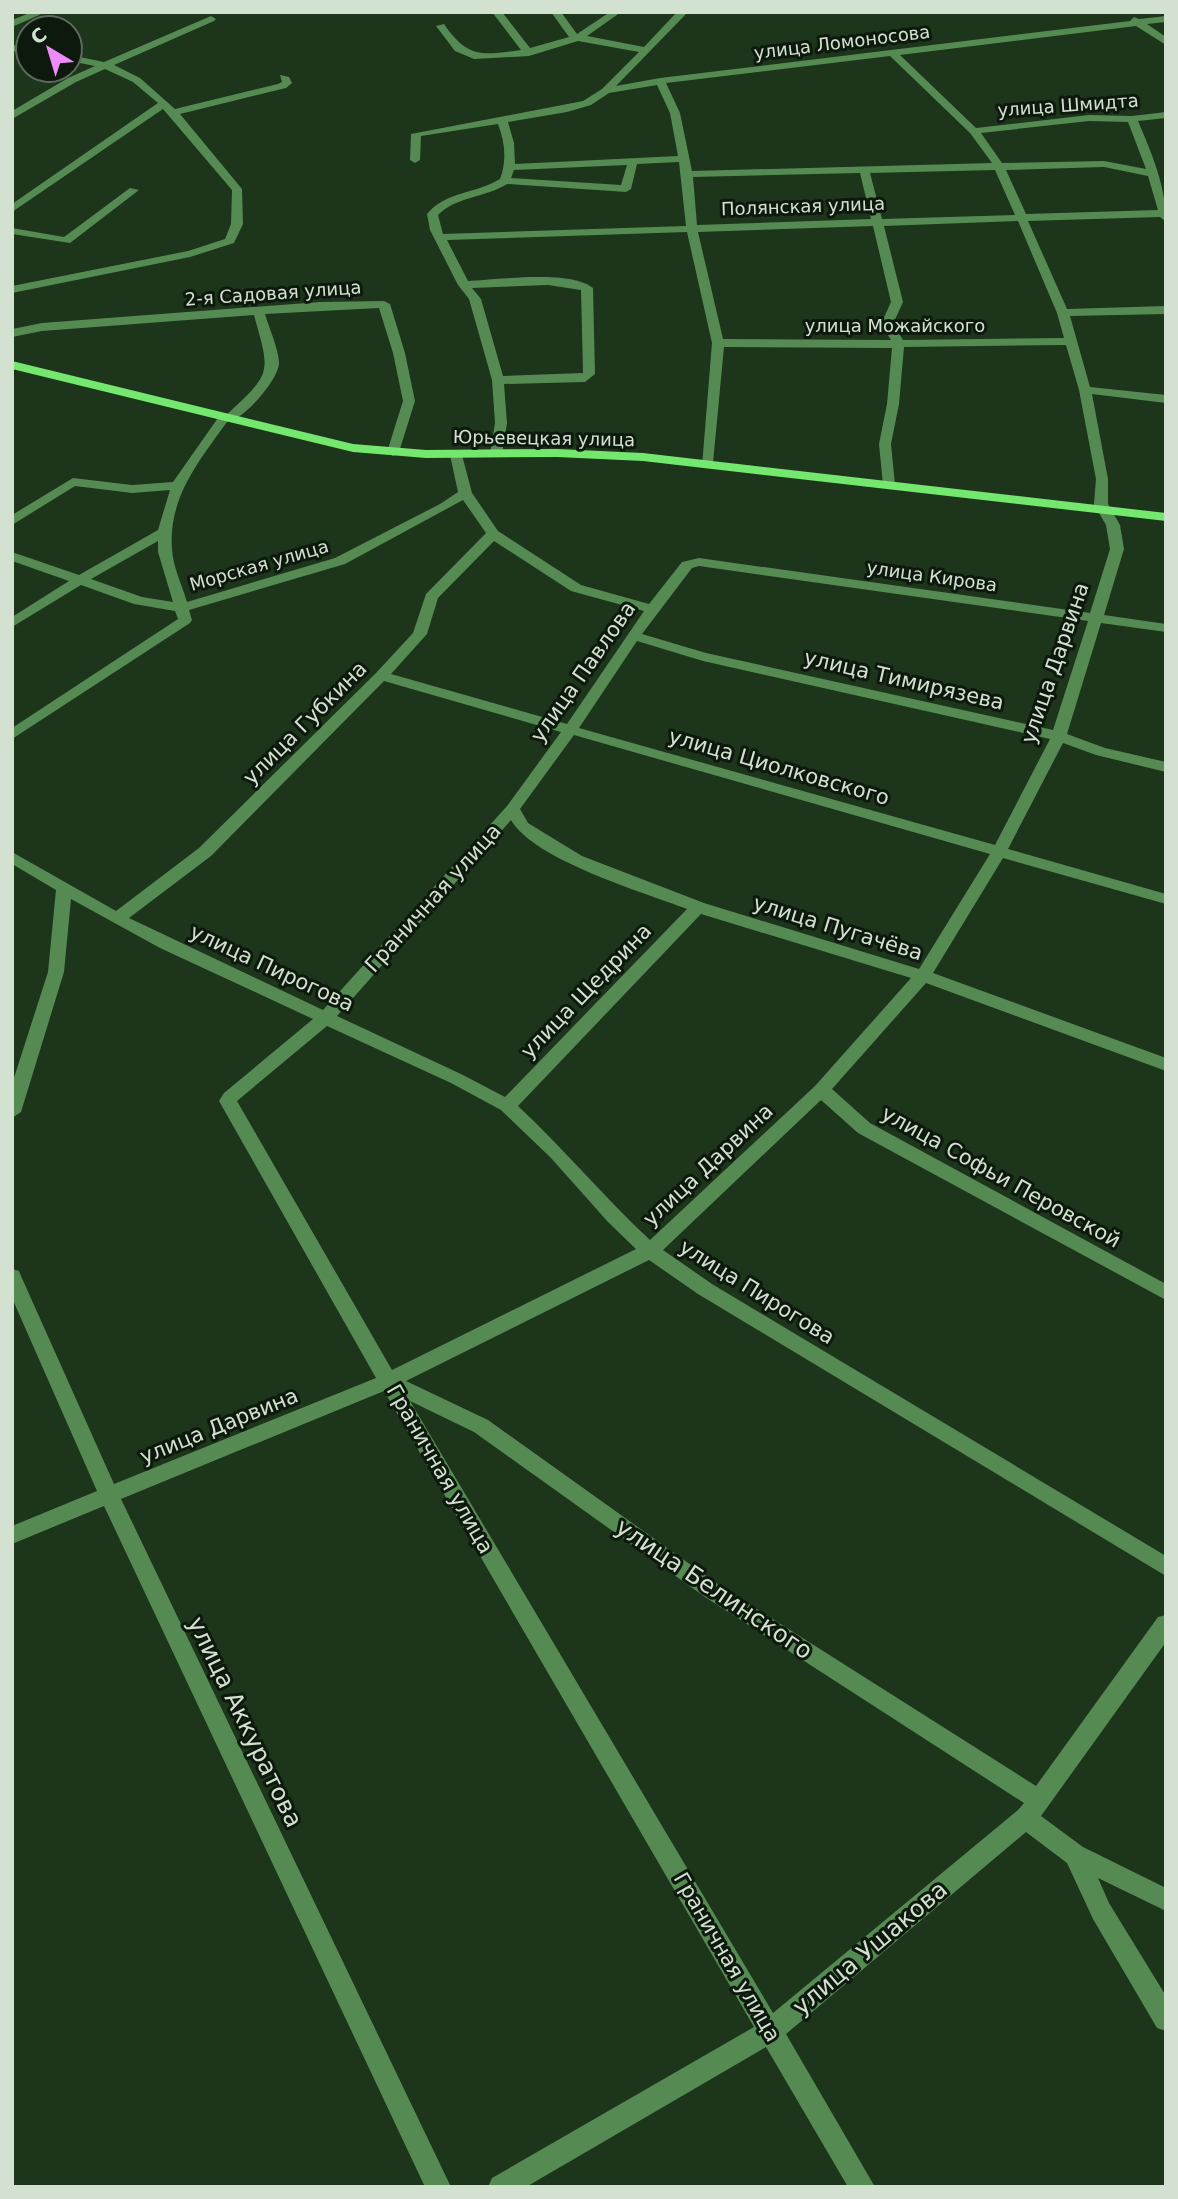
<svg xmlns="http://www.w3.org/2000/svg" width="1178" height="2199" viewBox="0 0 1178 2199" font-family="'DejaVu Sans',sans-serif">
  <rect width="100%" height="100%" fill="#1c351b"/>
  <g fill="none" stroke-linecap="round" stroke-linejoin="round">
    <path fill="#558a52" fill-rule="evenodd" d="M 32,12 L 46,12 L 12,27 L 12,20 Z
      M 492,12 L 502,12 L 530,48 L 569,37 L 551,12 L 561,12 L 577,34 L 610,12 L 621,12 L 587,36 L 644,47 L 677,12 L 688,12 L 616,86 L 660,78 L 1130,21 L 1134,17 L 1139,19 L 1166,16 L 1166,22 L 1147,24 L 1166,37 L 1166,45 L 1136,26 L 900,55 L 976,128 L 1089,115 L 1132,116 L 1166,112 L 1166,118 L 1138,121 C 1152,154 1166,186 1166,222 L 1160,217 L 1028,221 L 1067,309 L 1166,306 L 1166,314 L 1070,316 L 1090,387 L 1166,395 L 1166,403 L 1092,394 L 1108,479 L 1108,504 L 1120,525 L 1124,549 L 1104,615 L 1166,624 L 1166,632 L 1101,623 L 1067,734 L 1105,748 L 1166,762 L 1166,772 L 1096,755 L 1063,743 L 1008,849 L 1166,894 L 1166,904 L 1003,858 L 933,973 L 1166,1058 L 1166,1071 L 926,983 L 832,1089 L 870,1123 L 1166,1284 L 1166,1300 L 858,1133 L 821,1100 L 663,1250 L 712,1284 L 1166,1556 L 1166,1576 L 698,1294 L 649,1260 L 406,1381 L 488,1420 L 719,1585 L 1036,1786 L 1158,1617 L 1166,1615 L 1166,1642 L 1041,1816 L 1083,1847 L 1166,1888 L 1166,1911 L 1098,1878 L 1109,1903 L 1166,1996 L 1166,2031 L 1157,2028 L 1093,1919 L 1067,1863 L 1026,1832 L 786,2034 L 875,2187 L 848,2187 L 766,2047 L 526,2187 L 488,2187 L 492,2178 L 754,2027 L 384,1391 L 121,1499 L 451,2187 L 425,2187 L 104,1506 L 12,1544 L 12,1526 L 97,1491 L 12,1298 L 12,1269 L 19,1271 L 21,1276 L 114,1484 L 376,1378 L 219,1101 L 224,1093 L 313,1019 L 160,948 L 71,899 L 64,972 L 21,1112 L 12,1118 L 12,1084 L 48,972 L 56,890 L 12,864 L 12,852 L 116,911 L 199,848 L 376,673 L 413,633 L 426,594 L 486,533 L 463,500 L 345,564 L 189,610 L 192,620 L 190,623 L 12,739 L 12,728 L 178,619 L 175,611 L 134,604 L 81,585 L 12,627 L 12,617 L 69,581 L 12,561 L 12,552 L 79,575 L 158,530 L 170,490 L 132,493 L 75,486 L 12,525 L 12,515 L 73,478 L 132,485 L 173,482 L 220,415 L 226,415 C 273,372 270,373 254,315 L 42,331 L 12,337 L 12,329 L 42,323 L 320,302 L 384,301 L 390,304 L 405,353 L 415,401 L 399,452 L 393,456 L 387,452 L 403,401 L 393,353 L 379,308 L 265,314 C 269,328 278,347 279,362 C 280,378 243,421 227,422 C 199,461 168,498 172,549 C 173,567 182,585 187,602 L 335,558 L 440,504 L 458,492 L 450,455 L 456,451 L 462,455 L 472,493 L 498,531 L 581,585 L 649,604 L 682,562 L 699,558 L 1090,613 L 1110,549 L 1106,525 L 1094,504 L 1096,479 L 1079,390 L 1066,345 L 904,347 L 899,404 L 891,444 L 895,485 L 889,489 L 883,485 L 879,444 L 887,404 L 892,348 L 724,347 L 713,463 L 707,467 L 702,466 L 712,343 L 687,232 L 447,240 L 468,281 C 497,280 570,269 593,288 L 595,374 L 585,382 L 504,384 L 507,423 L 502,454 L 501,457 L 491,457 L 490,454 L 495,423 L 492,380 L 469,299 L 458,285 L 430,230 L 427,214 C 446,191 476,194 500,179 C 507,160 505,143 498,124 L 421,136 L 420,160 L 415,163 L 410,160 L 411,134 L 583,101 L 602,89 L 639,52 L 578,41 L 529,56 L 474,59 L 455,51 L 436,26 L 444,24 C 468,59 482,55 521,50 ZM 890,56 L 970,133 L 992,163 L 692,171 L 680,113 L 666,83 ZM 657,85 L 670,113 L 678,156 L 515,164 L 514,143 L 508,122 L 567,112 L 591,105 L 609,93 ZM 1089,121 L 1128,122 L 1146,169 L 1104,161 L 1002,163 L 981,133 ZM 679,162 L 686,226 L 443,234 L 438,215 C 457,196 485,198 507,184 L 626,192 L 631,189 L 637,164 ZM 627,165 L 621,185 L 511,178 L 514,170 ZM 1104,167 L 1148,176 L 1158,210 L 1026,214 L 1006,170 ZM 995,170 L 1015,215 L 882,219 L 870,173 ZM 860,173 L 871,219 L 697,225 L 693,177 ZM 1018,221 L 1057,313 L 1064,338 L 903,340 L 893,324 L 903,302 L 884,226 ZM 873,226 L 891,302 L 881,324 L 891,340 L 723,339 L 698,232 ZM 548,285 L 581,290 L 583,373 L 503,376 L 481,299 L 472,288 ZM 158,541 L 158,552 L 173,602 L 142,597 L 91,579 ZM 494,541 L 571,591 L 644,611 L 567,724 L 391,674 L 427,634 L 438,598 ZM 699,566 L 1088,621 L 1053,730 L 706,653 L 642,634 L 692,568 ZM 637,641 L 703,661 L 1050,739 L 995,845 L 579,728 ZM 384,681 L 561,732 L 507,806 L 323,1010 L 129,918 L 211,856 ZM 574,735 L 990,854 L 919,969 L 704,903 L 582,856 L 528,823 L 520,809 ZM 511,820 C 534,860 643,892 687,909 L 505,1097 L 463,1075 L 337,1016 ZM 701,914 L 911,978 L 815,1086 L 650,1240 C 604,1197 564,1149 518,1106 ZM 327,1026 L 451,1083 L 501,1110 L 551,1158 L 608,1222 L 636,1249 L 392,1370 L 237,1101 ZM 410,1401 L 474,1432 L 705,1597 L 1024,1803 L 1018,1810 L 773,2013 Z
      M 211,16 L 216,19 L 214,21 L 114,65 L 140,78 L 175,109 L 278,84 L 282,82 L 280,75 L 289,77 L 292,83 L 286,88 L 180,114 L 242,189 L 243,224 L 234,243 L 190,257 L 12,293 L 12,286 L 188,251 L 225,239 L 231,224 L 232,190 L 163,109 L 12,212 L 12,204 L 158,103 L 133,82 L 105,69 L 76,82 L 12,119 L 12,111 L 68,78 L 95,66 L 70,61 L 70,55 L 104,62 Z
      M 12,45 L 28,48 L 28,54 L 12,51 Z
      M 130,188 L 139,190 L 70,243 L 12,234 L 12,228 L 64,237 Z"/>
    <path fill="#74e76f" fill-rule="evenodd" d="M 12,361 L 353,444 L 426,450 L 557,449 L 643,453 L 1166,513 L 1166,521 L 643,461 L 557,457 L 426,458 L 353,452 L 12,369 Z"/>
  </g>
  <g text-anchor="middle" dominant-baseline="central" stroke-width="6" stroke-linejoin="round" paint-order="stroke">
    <g font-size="18" fill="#d2e1d0" stroke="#0e190e">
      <text transform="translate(842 42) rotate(-7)">улица Ломоносова</text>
      <text transform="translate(1068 105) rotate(-4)">улица Шмидта</text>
      <text transform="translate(803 206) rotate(-2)">Полянская улица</text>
      <text transform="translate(273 293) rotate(-4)">2-я Садовая улица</text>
      <text x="895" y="325">улица Можайского</text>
      <text transform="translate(544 438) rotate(1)">Юрьевецкая улица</text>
      <text transform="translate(259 565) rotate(-16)">Морская улица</text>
      <text transform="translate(932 576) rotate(8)">улица Кирова</text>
    </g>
    <g font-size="21" fill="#d2e1d0" stroke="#0e190e">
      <text transform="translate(1055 663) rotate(-71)">улица Дарвина</text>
      <text transform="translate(583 672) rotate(-55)">улица Павлова</text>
      <text transform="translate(904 680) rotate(13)">улица Тимирязева</text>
      <text transform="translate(305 723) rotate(-45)">улица Губкина</text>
      <text transform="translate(779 767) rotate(16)">улица Циолковского</text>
      <text transform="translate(433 898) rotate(-48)">Граничная улица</text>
      <text transform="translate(838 928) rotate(17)">улица Пугачёва</text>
      <text transform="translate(272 968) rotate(25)">улица Пирогова</text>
      <text transform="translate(586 991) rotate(-46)">улица Щедрина</text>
      <text transform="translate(708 1165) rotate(-43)">улица Дарвина</text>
      <text transform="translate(1001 1177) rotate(29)">улица Софьи Перовской</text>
      <text transform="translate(757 1292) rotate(32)">улица Пирогова</text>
      <text transform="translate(219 1426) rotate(-22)">улица Дарвина</text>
      <text transform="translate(440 1469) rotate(60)">Граничная улица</text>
      <text transform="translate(727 1957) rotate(60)">Граничная улица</text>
    </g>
    <g font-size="24" fill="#d2e1d0" stroke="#0e190e">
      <text transform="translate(714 1589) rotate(34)">улица Белинского</text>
      <text transform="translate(245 1722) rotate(64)">улица Аккуратова</text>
      <text transform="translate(870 1948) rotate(-40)">улица Ушакова</text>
    </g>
  </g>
  <rect width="1178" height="2199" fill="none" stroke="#d2e1d0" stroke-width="28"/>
  <g transform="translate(49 49) rotate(322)"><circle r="33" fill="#0e190e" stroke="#5c695c" stroke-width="2"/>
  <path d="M0-5L12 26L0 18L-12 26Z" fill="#ed8cf9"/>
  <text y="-10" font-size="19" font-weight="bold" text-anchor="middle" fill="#d2e1d0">С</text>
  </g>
</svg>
